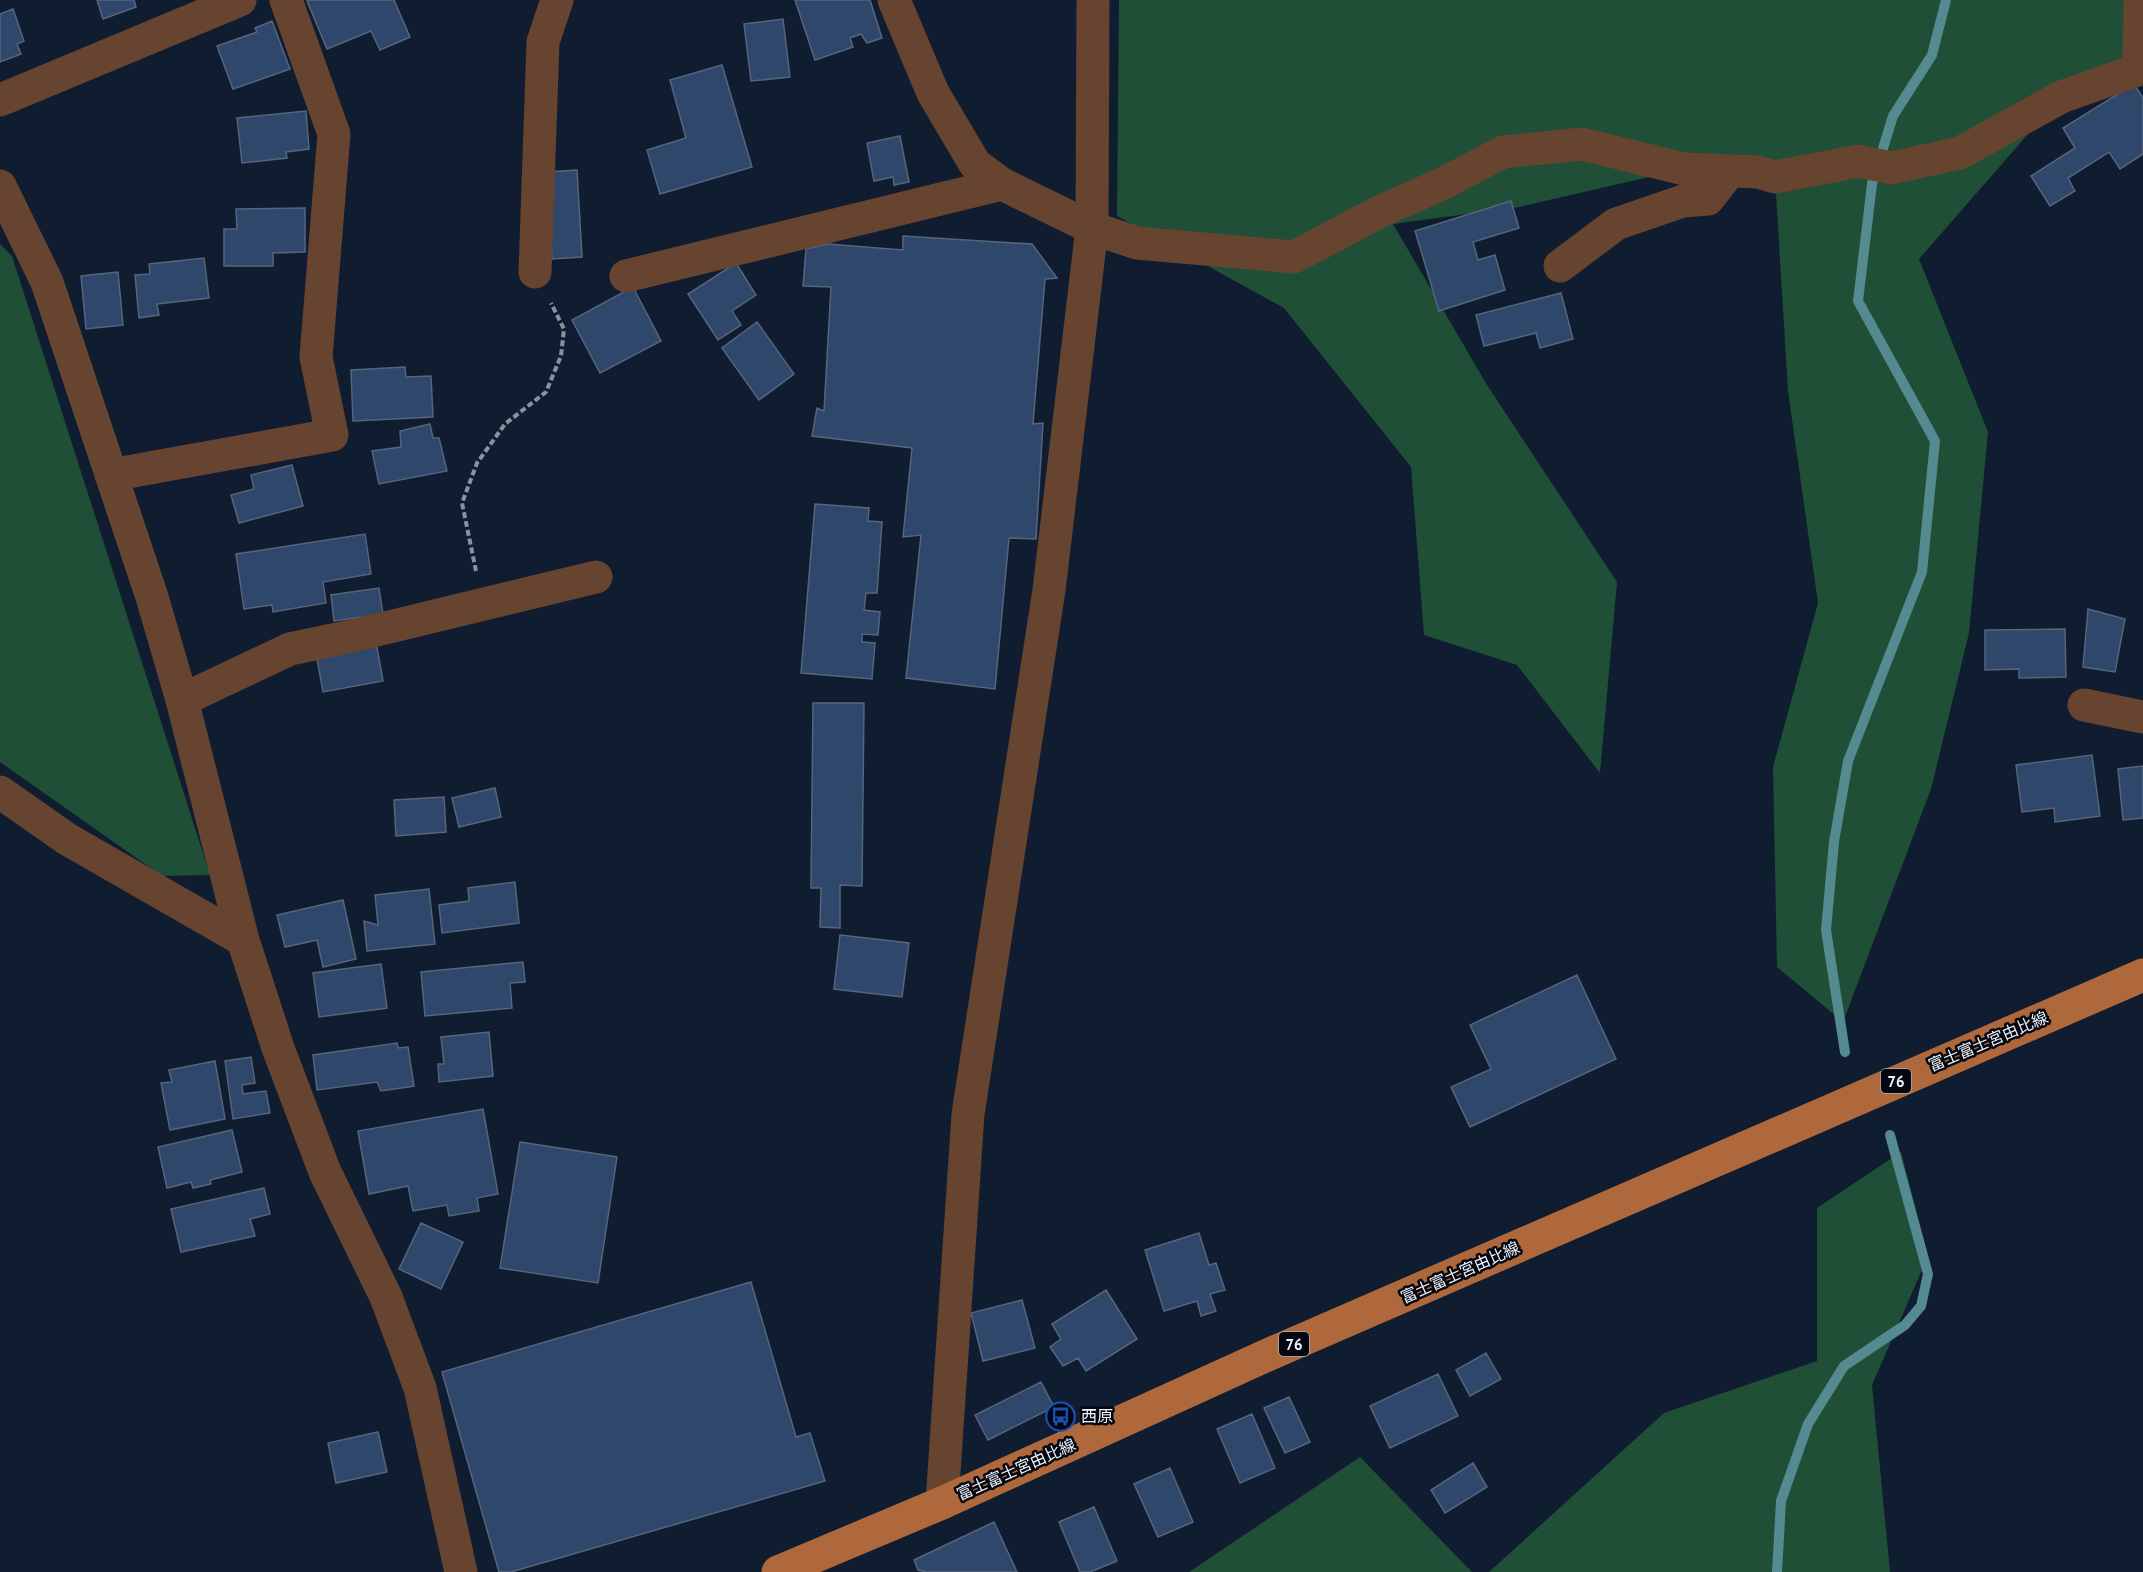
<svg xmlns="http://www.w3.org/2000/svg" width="2143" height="1572" viewBox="0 0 2143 1572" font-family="'PT Sans','Noto Sans JP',sans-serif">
  <rect width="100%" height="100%" fill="#101d30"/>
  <path fill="#1f4f36" d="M 1119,0 L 2136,0 L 2135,56 L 2071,85 L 1919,259 L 1988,432 L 1969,633 L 1931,789 L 1843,1022 L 1777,967 L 1773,767 L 1818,603 L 1788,391 L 1775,177 L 1684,169 L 1519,207 L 1393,224 L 1487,385 L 1617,582 L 1600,773 L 1517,665 L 1424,635 L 1411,467 L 1284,308 L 1117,216 Z
    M 0,244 L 12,256 L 210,875 L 162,876 L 0,762 Z
    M 1901,1152 L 1928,1256 L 1872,1385 L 1890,1572 L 1489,1572 L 1664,1413 L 1817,1361 L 1817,1208 Z
    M 1360,1457 L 1472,1572 L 1189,1572 Z"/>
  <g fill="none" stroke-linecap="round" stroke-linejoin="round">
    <path stroke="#548a90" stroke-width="10" d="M 1845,1052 L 1826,930 L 1834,842 L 1848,761 L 1922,572 L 1935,441 L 1858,301 L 1872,184 L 1893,116 L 1932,55 L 1946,0
      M 1777,1572 L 1781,1501 L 1808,1424 L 1844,1366 L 1905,1325 L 1921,1306 L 1928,1274 L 1890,1135"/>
  </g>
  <path fill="#2e476b" stroke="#56657c" stroke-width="1.5" d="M 97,0 L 134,0 L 136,7 L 103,19 Z
    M 310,0 L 394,0 L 410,37 L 380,50 L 371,31 L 327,49 L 307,1 Z
    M 795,0 L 870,0 L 882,38 L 867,43 L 861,34 L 850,38 L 853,47 L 815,60 Z
    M 13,9 L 24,41 L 17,44 L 21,54 L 0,62 L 0,14 Z
    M 783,19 L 790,77 L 751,81 L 744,24 Z
    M 272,21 L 290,69 L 233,89 L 217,46 L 257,32 L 255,28 Z
    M 722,65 L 752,167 L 660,194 L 647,150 L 686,138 L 670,80 Z
    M 2134,84 L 2143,98 L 2143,154 L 2120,169 L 2109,152 L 2068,178 L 2075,191 L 2050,206 L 2031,176 L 2075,148 L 2063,128 Z
    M 306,111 L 309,149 L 286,152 L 287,158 L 242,163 L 237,118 Z
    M 900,136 L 909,182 L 894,185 L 893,177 L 874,181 L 867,143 Z
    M 577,170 L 582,257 L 552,259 L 547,172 Z
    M 1511,201 L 1519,228 L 1473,242 L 1478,260 L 1495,255 L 1505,290 L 1439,311 L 1415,231 Z
    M 305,208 L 305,252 L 273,253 L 273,266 L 224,266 L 224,229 L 237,229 L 236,209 Z
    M 903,236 L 1032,244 L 1057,278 L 1045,279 L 1033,424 L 1043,423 L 1036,539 L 1009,538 L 995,689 L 906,678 L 921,535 L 903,537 L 912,448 L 812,436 L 817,408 L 824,411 L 831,287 L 803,286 L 806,249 L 828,244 L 903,250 Z
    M 204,258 L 209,298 L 157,304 L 159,315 L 139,318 L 135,275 L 150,274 L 149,264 Z
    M 736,263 L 756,295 L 732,311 L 741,325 L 718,340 L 688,294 Z
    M 118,272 L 123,325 L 86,329 L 81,276 Z
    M 633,287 L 661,341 L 600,373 L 572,320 Z
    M 1561,293 L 1573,339 L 1540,348 L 1536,333 L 1484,346 L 1476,315 Z
    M 757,322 L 794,374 L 759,400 L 722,348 Z
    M 405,367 L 406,377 L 431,376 L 433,417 L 353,421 L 351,370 Z
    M 430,424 L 433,438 L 439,438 L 447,471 L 379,484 L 372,451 L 401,447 L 400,431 Z
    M 292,465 L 303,506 L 239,523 L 231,495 L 254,489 L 251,475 Z
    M 815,504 L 869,508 L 868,521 L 882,522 L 877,593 L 866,593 L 864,610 L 880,612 L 878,635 L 862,634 L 862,642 L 875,643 L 872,679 L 801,673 Z
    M 365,534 L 371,574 L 323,582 L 326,603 L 273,612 L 272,605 L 244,609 L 236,554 Z
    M 379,588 L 383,614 L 334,621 L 331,595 Z
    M 2088,609 L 2125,619 L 2115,672 L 2083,667 Z
    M 2065,629 L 2066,677 L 2019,678 L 2019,669 L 1985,670 L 1985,630 Z
    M 376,642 L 383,681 L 323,692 L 316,653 Z
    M 813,703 L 864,703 L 862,886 L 840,885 L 840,928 L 820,927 L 821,888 L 811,888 Z
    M 2092,755 L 2100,816 L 2055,822 L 2054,808 L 2022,812 L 2016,765 Z
    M 2143,766 L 2143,818 L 2123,820 L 2118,769 Z
    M 495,788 L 501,817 L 459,827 L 452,798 Z
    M 444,797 L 446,832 L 396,836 L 394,800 Z
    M 515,882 L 519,923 L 442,933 L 439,905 L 469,901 L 468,888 Z
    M 429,889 L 435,944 L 367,951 L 364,921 L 378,925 L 375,895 Z
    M 343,900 L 356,959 L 323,967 L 317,940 L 285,947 L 277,915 Z
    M 840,935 L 909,943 L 902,997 L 834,989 Z
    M 523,962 L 525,982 L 510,983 L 512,1008 L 425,1016 L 421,972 Z
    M 381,964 L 387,1008 L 319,1017 L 313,973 Z
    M 1577,975 L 1616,1059 L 1470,1127 L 1451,1087 L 1491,1069 L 1470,1025 Z
    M 489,1032 L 493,1076 L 439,1082 L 438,1064 L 444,1064 L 441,1037 Z
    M 397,1043 L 398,1048 L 408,1047 L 414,1086 L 381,1091 L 377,1082 L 317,1090 L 313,1055 Z
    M 251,1057 L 255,1083 L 242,1085 L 243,1094 L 266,1091 L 270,1113 L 233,1119 L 225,1061 Z
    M 215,1061 L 225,1119 L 170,1130 L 161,1083 L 172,1082 L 169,1070 Z
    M 483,1109 L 498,1194 L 477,1198 L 479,1211 L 449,1216 L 447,1205 L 413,1211 L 408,1186 L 369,1194 L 358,1131 Z
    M 232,1130 L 242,1172 L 210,1180 L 211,1184 L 193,1188 L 191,1182 L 167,1188 L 158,1147 Z
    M 520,1142 L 617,1157 L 598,1283 L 500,1268 Z
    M 264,1188 L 270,1214 L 250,1219 L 255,1236 L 181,1252 L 171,1209 Z
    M 421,1223 L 463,1242 L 441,1289 L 399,1269 Z
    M 1199,1233 L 1209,1265 L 1216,1263 L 1225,1290 L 1210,1294 L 1216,1311 L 1201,1316 L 1197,1301 L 1164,1311 L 1145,1250 Z
    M 751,1282 L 796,1437 L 810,1433 L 825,1481 L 511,1572 L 499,1572 L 442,1372 Z
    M 1106,1290 L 1137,1339 L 1086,1371 L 1078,1358 L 1063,1366 L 1050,1347 L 1061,1339 L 1052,1324 Z
    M 1022,1300 L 1035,1348 L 983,1361 L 971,1313 Z
    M 1486,1353 L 1501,1379 L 1470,1396 L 1456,1370 Z
    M 1438,1374 L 1458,1416 L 1390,1448 L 1370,1406 Z
    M 1041,1382 L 1054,1407 L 988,1440 L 975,1415 Z
    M 1289,1397 L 1310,1442 L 1285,1453 L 1264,1408 Z
    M 1252,1414 L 1275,1468 L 1240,1483 L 1217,1429 Z
    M 378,1432 L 387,1472 L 336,1483 L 328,1443 Z
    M 1473,1463 L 1487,1487 L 1445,1513 L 1431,1490 Z
    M 1170,1468 L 1193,1522 L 1158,1537 L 1134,1484 Z
    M 1094,1507 L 1117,1561 L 1090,1572 L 1080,1572 L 1059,1522 Z
    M 994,1522 L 1017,1572 L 926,1572 L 918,1570 L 914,1560 Z"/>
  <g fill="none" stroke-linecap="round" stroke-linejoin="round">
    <path stroke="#89929f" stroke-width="4" stroke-dasharray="6 3" stroke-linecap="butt" d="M 476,571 L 462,503 L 477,463 L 505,424 L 546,392 L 561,356 L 564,329 L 551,303"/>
    <path stroke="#66442f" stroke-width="33" d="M 894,0 L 933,93 L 975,164 L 1002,184 L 1092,228 L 1137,243 L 1294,257 L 1379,212 L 1442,184 L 1503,152 L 1582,144 L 1684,169 L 1758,172 L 1775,177 L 1859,161 L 1891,168 L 1960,153 L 2061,97 L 2143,68
      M 2139,68 L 2140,0
      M 0,100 L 240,0
      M 0,186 L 47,282 L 152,597 L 182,700 L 243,940 L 278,1048 L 325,1172 L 386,1297 L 420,1388 L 461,1572
      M 1560,266 L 1616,224 L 1683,201 L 1708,199 L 1730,171
      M 535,272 L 543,42 L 557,0
      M 626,276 L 1002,184
      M 111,475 L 332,435 L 316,357 L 334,134 L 286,0
      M 182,700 L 290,649 L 352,636 L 596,577
      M 2084,705 L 2143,717
      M 0,792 L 67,839 L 243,940
      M 942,1503 L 968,1114 L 1049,590 L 1092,228 L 1093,0"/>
    <path stroke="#af683c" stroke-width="33" d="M 778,1572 L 942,1503 L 1272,1353 L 2143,975"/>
  </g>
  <defs>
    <symbol id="bus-ring" viewBox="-11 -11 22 22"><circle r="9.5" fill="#04070f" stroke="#1a4fb4" stroke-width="1.5"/><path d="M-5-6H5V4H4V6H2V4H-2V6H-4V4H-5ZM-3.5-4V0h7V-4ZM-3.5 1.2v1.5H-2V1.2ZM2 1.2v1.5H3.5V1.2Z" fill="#1a4fb4"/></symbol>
  </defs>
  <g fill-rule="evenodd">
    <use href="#bus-ring" x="1044" y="1400" width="33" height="33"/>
  </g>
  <g text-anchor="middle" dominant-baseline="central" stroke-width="5" stroke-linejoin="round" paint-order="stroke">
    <g fill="#04070f" stroke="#a8aeb6" stroke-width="1.5">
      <rect x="1881" y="1069" width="30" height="24" rx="4.5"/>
      <rect x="1279" y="1332" width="30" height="24" rx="4.5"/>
    </g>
    <g font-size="15" font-weight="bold" fill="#eff5fd">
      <text x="1896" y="1081">76</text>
      <text x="1294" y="1344">76</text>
    </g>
    <g font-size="16" fill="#eff5fd" stroke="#04070f">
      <text transform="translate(1988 1041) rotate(-23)">富士富士宮由比線</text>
      <text transform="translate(1460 1272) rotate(-24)">富士富士宮由比線</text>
      <text transform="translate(1016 1469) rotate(-24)">富士富士宮由比線</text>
    </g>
    <g font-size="16" fill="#eff5fd" stroke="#04070f" text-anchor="start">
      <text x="1081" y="1416">西原</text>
    </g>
  </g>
</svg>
